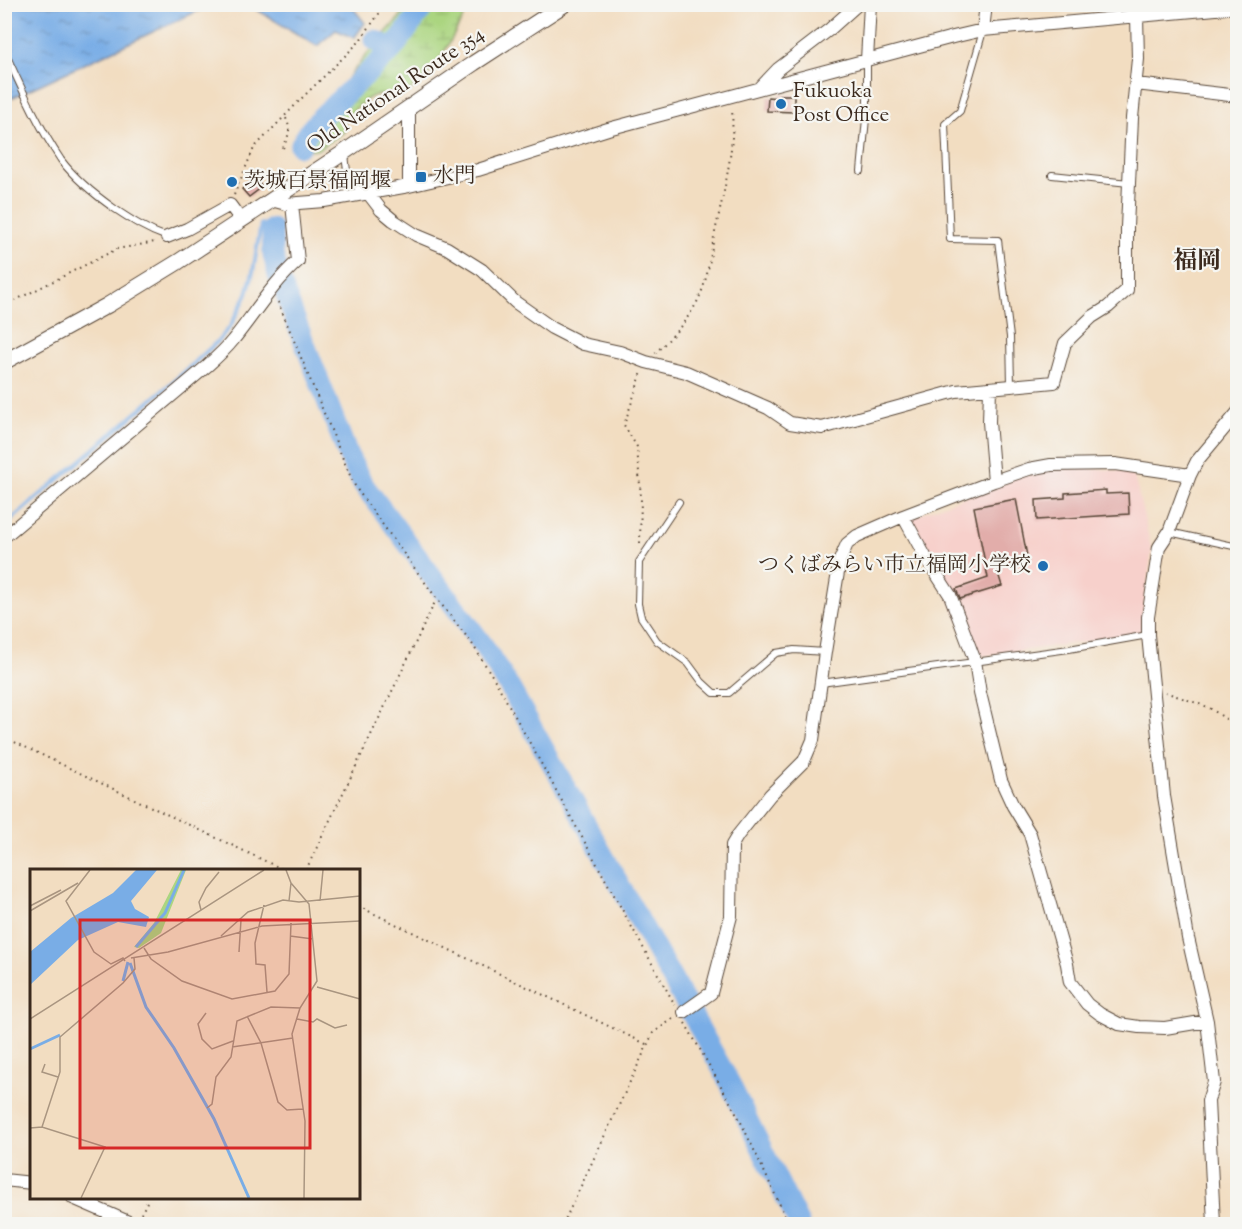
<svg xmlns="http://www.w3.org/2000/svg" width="1242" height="1229" viewBox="0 0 1242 1229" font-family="'Sorts Mill Goudy','Noto Serif JP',serif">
  <defs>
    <pattern id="wetland-marsh" width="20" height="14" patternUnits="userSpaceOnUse" patternTransform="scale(1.5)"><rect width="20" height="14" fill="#abd580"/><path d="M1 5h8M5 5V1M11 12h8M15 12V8" fill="none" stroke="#94b76e"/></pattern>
    <pattern id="water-ripples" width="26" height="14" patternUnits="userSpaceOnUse" patternTransform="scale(1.5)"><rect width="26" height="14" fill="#79ade6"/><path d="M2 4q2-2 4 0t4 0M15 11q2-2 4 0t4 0" fill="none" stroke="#648dba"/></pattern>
  </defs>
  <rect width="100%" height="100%" fill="#f6f6f2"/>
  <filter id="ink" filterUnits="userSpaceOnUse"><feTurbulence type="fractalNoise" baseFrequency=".0167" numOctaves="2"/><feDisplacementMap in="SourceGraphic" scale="12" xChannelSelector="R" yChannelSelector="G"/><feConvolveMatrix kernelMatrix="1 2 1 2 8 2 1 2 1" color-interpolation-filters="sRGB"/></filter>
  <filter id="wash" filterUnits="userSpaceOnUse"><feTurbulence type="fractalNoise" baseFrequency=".008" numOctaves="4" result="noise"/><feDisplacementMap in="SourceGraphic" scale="24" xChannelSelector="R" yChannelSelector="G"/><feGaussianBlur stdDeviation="1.35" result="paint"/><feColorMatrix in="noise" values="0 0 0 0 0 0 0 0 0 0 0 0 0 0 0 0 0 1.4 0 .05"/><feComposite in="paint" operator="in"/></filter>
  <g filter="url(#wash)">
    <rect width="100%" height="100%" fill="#f2ddc1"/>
    <path fill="#f7d0cb" d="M 1067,467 L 1131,471 L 1134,475 L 1152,551 L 1148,578 L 1143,614 L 1143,629 L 1140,634 L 977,657 L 911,522 L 912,517 L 1021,475 Z"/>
    <path fill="url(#wetland-marsh)" stroke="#73804f" stroke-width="1.5" d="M 407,5 L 470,5 C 454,33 439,70 412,89 C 401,98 390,93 376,95 C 367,97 349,113 345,122 C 344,125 344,129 344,132 L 317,150 L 308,149 L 293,143 L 301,127 L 344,83 L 370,50 L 400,17 Z"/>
    <path fill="url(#water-ripples)" stroke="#5a6c82" stroke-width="1.5" d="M 4,5 L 244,5 L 204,8 L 5,101 Z
      M 249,5 L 355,5 L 353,8 L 365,23 L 354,38 L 336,30 L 317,46 Z"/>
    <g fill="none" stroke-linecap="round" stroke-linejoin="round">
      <path stroke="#79ade6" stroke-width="4" d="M 4,526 L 183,373 L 218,341 L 230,327 L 247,294 L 253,272 L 261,224"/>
      <path stroke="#79ade6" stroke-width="21" d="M 374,40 L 393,49
        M 300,146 L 308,132 L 320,118 L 393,49 L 426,4
        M 272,229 L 273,254 L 278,275 L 348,455 L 363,484 L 455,607 L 483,645 L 510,688 L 725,1074 L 799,1224"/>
    </g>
    <g id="blocks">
      <path fill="#e2adaa" d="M 779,95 L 794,95 L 794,112 L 767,111 L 768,97 L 779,98 Z
        M 255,178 L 262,187 L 249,197 L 242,189 Z
        M 1106,490 L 1106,494 L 1128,493 L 1129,514 L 1037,520 L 1036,500 L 1065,498 L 1065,493 Z
        M 1016,499 L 1028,561 L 996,567 L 1002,586 L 960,599 L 956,589 L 988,578 L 974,507 Z"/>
    </g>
  </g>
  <g filter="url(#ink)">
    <use href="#blocks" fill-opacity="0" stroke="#564536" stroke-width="1.5"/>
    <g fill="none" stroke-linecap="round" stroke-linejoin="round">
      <defs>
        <path id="service" d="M 983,31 L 960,111 L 945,124 L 950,239 L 998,240 L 1010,337 L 1011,385
          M 4,50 C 21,87 38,126 61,160 C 76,180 95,195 115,209 C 133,221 147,230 167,237
          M 345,152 C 346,162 346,177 354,185 C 357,188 363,191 367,193
          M 861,171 L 867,108 L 867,61
          M 1052,175 L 1129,183
          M 679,502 L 639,562 L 638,604 L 641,617 L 657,641 L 688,663 L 702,682 L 714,693 L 729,693 L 776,653 L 794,650 L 825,652
          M 1169,532 L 1238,547
          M 821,683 L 1069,649 L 1148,635"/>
        <path id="minor" d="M 983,30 L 986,4
          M 867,60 L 870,4
          M 1136,84 L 1238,96
          M 760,88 L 778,69 L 830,29 L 858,4
          M 409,108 L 409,186
          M 368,193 L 381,210 L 393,220 L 416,235 L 447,248 L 482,270 L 515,302 L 552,328 L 583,344 L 620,352 L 646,362 L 686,372 L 768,408 L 790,423 L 822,428 L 956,391 L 1054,382 L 1065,343 L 1092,317 L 1108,307 L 1127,290 L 1127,227 L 1132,118 L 1138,59 L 1137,16
          M 271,200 L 286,204 L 324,201 L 409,186 L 478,170 L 608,129 L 953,37 L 983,30 L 1238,7
          M 167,237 L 187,229 L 230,205 L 241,220
          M 990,388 L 989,422 L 994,481
          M 903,516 L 926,558 L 950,595 L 975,661 L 980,693 L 1001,780 L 1013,806 L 1030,834 L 1067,964 L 1070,982 L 1087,1004 L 1100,1014 L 1119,1024 L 1139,1027 L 1165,1028 L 1207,1021
          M 4,537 L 207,366 C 216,358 226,349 233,340 C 255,313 272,284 298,261 L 292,204
          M 684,1012 L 711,993 L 731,916 L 732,845 L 738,835 L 770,795 L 804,761 L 813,740 L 825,652 L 840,560 L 847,544 L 857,536 L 903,516 L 994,481 L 1029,469 L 1051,465 L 1115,464 L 1190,475
          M 4,1180 L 32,1183
          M 73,1198 L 133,1224
          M 1214,1224 L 1208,1101 L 1214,1082 L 1207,1021 L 1188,938 L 1164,796 L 1148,635 L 1148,617 L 1159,547 L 1169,532 L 1190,475 L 1197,461 L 1238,412"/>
        <path id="tertiary" d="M 4,362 L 108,305 L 178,262 L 343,153 L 474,63 L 565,4"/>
      </defs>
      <use href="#service" stroke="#564536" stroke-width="8"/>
      <use href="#minor" stroke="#564536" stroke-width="14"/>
      <use href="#tertiary" stroke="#564536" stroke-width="17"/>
      <path stroke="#564536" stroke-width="2" stroke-dasharray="1.5 4.5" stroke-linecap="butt" d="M 283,148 C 289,134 292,131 285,116
        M 234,195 L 254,148 L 303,97 L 358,43 L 386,4
        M 278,302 L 348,471 L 356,488 L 437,599 L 471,642 L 496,682 L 675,1005
        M 4,306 L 117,249 L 155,242
        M 655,353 C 670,339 686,322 696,304 C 707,284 710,258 714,237 C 723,194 735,152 732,109
        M 640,543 L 641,498 L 637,447 L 624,425 L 642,372
        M 1165,692 L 1208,707 L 1238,727
        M 4,737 L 284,870
        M 306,870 L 436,600
        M 358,906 L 648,1045
        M 685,1023 L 738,1116 L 789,1224
        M 141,1214 L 149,1198
        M 563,1224 L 653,1033 L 674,1018"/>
      <use href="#service" stroke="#fff" stroke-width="6"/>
      <use href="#minor" stroke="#fff" stroke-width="12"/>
      <use href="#tertiary" stroke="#fff" stroke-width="15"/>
    </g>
  </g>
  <g fill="#1f6fb2" stroke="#f6f6f2" stroke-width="2">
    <circle cx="781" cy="104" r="6"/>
    <rect x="415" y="171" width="12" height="12" rx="3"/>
    <circle cx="232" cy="182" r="6"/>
    <circle cx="1043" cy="566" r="6"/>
  </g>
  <g text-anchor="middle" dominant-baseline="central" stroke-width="4.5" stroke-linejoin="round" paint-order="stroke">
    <g font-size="21" fill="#3b2a1e" stroke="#f6f6f2">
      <text transform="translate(396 91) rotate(-34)">Old National Route 354</text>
    </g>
    <g font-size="21" fill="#3b2a1e" stroke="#f6f6f2" text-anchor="start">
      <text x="793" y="92">Fukuoka<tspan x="793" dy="24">Post Office</tspan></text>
      <text x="433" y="177">水門</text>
      <text x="244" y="182">茨城百景福岡堰</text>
      <text x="1031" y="566" text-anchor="end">つくばみらい市立福岡小学校</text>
    </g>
    <g font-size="24" font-weight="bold" fill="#3b2a1e" stroke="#f6f6f2">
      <text x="1197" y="262">福岡</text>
    </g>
  </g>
  <g transform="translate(30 869)">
    <rect width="330" height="330" fill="#f2ddc1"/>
    <path d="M 151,1 L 156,1 L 131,64 L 109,79 L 104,78 L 124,54 Z" fill="#abd580"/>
    <path d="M 106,1 L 127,1 L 101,32 L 105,40 L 119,48 L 116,58 L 88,53 L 48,71 L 0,116 L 0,83 L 41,49 L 83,24 Z" fill="#79ade6"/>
    <path fill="none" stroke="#79ade6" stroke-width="3" d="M 106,78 L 135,44 L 154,1M 100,94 L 116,138 L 144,179 L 184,250 L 219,329M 93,112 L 98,93M 0,180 L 30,166"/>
    <path fill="none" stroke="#a99580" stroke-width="1.5" d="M 60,1 L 36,32 L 64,83 L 81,95 L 93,89 L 95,92M 256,1 L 261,14 L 279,35 L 287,112 L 270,139 L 262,165 L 275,252 L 274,329M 259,32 L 261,14M 290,32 L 293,1M 234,36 L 225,74 L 226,95 L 235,96 L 237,123M 0,37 L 31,21M 171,41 L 169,33 L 176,19 L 189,3M 0,42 L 48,14M 191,67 L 218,43 L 253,31 L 269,33 L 330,27M 260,67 L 283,70M 114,79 L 121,90 L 152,112 L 202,130 L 245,122 L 259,105 L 261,54M 209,83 L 211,51M 101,89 L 138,83 L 232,57 L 330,52M 287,118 L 330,130M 176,144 L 168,155 L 172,170 L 182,180 L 203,172M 217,147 L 231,174 L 248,233 L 257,241 L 273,240M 0,150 L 234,1M 267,150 L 283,153 L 287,150 L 305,159 L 317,156M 202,178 L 263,169M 15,195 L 12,203 L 28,208M 177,239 L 182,235 L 186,208 L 201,188 L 207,152 L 241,138 L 270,139M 12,258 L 30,203 L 30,168 L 93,114 L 105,100 L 104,89M 0,259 L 12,258 L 75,278 L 51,329"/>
    <path fill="#d62828" fill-opacity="0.15" stroke="#d62828" stroke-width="3" d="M 50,51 L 280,51 L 280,279 L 50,279 Z"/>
    <rect width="330" height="330" fill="none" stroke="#3b2a1e" stroke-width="3"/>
  </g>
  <rect width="1242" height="1229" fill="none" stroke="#f6f6f2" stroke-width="24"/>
</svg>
